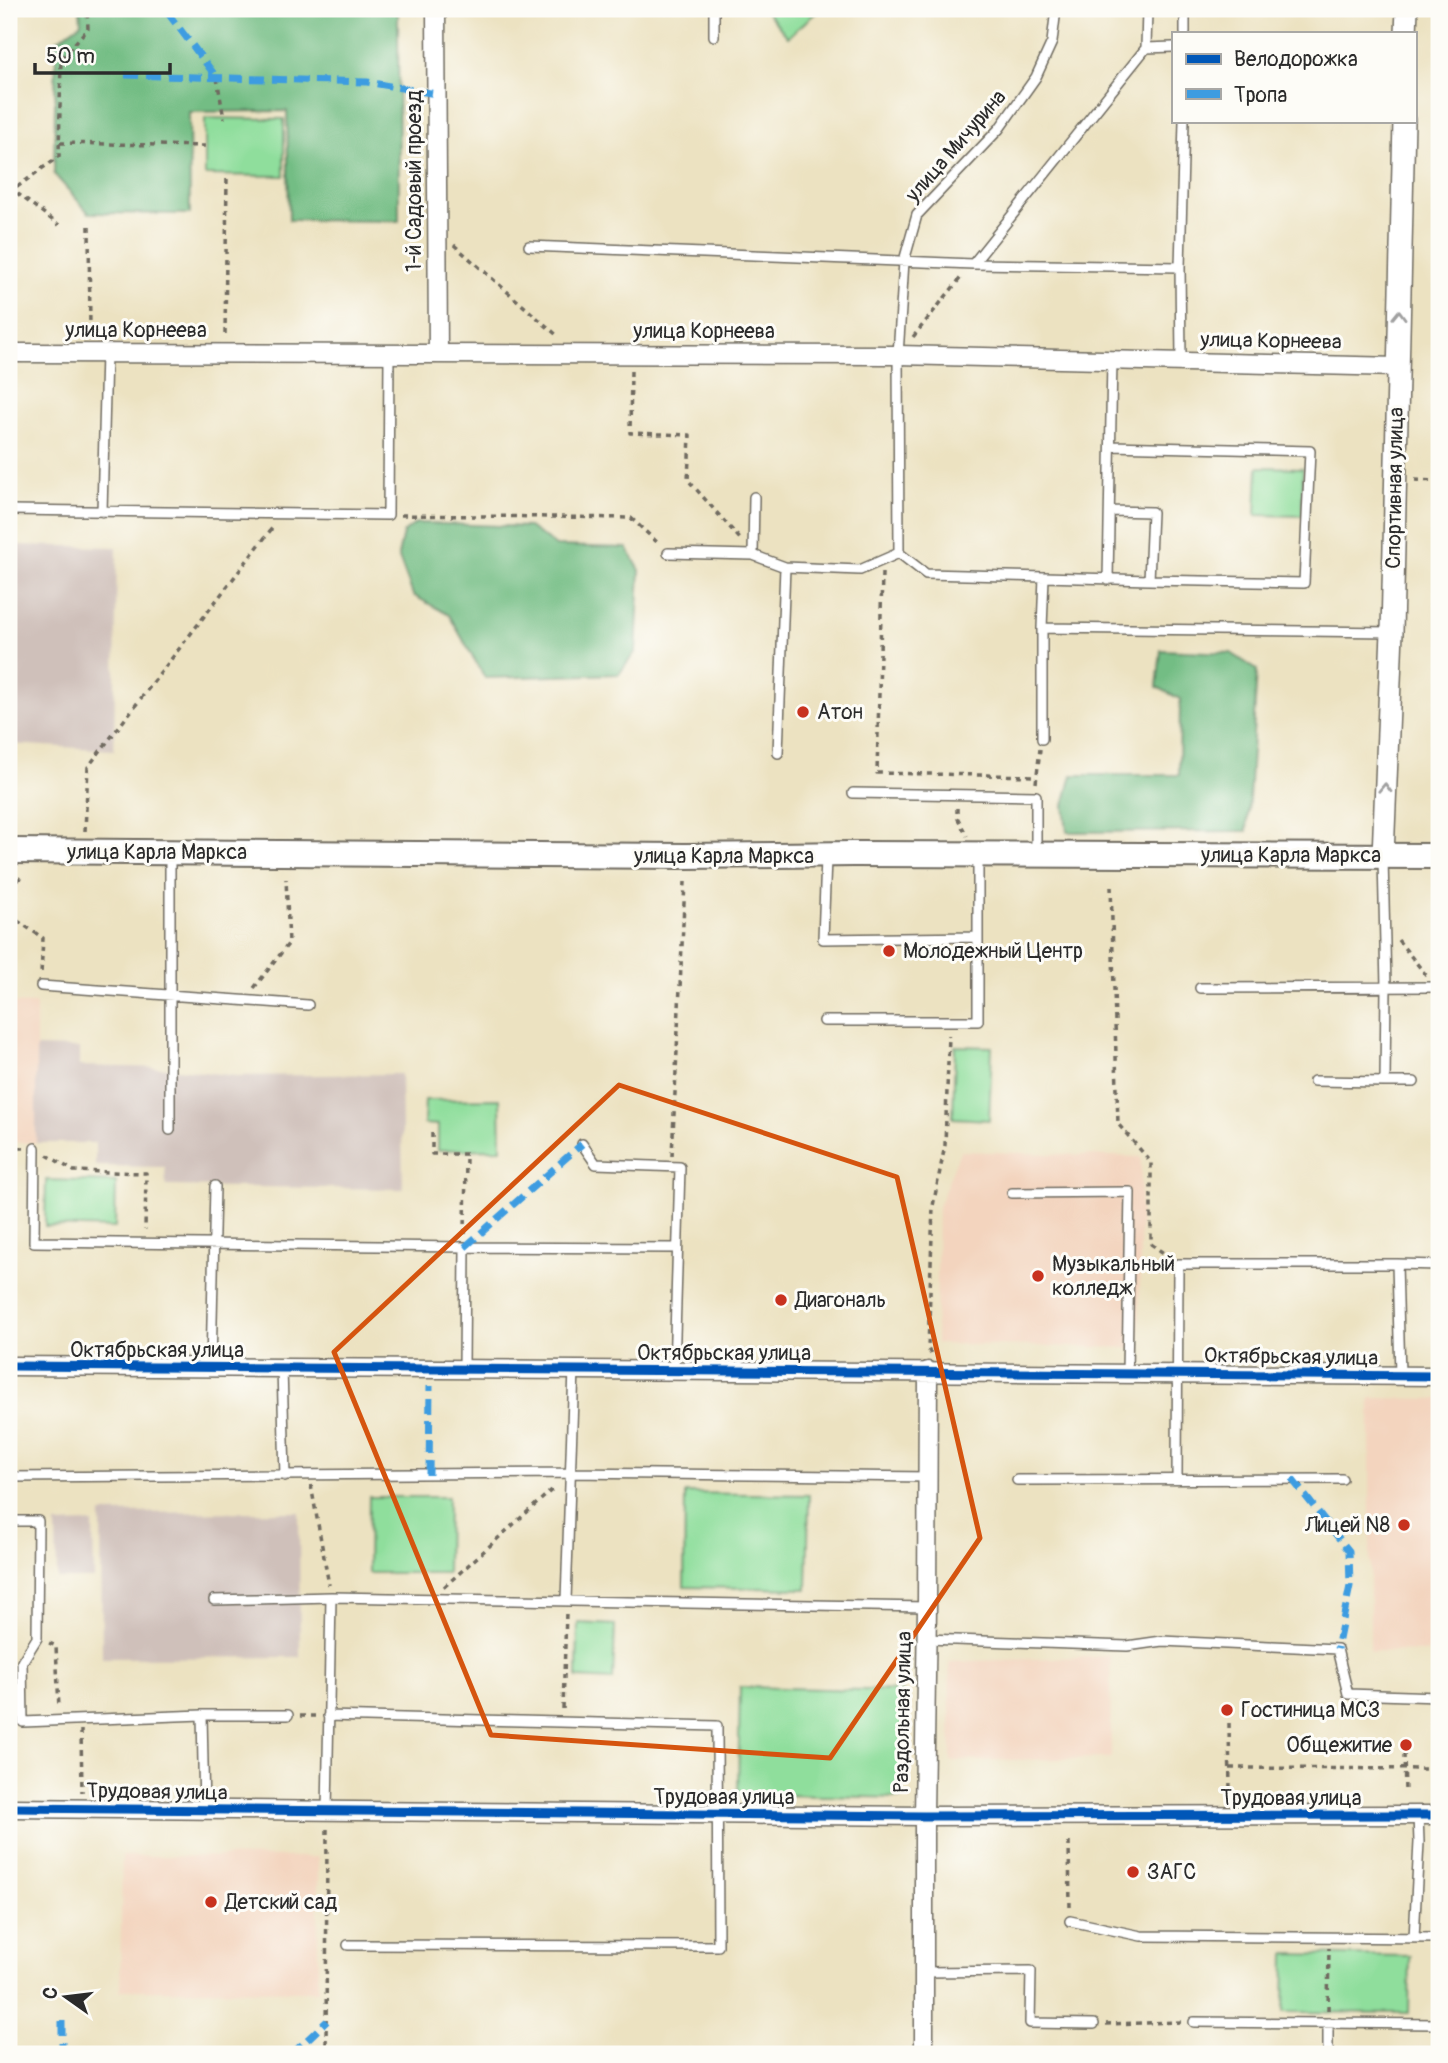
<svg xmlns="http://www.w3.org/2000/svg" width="1448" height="2063" viewBox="0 0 1448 2063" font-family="Pangolin,sans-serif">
  <rect width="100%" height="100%" fill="#fdfcf7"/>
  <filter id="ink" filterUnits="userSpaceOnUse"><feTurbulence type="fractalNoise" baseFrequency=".0143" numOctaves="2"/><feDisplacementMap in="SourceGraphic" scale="14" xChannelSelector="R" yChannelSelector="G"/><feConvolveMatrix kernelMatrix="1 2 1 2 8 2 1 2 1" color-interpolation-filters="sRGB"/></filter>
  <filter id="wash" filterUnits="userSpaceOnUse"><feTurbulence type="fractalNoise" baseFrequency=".00686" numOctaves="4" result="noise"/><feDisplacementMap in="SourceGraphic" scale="28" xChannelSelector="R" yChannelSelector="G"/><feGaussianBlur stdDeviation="1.57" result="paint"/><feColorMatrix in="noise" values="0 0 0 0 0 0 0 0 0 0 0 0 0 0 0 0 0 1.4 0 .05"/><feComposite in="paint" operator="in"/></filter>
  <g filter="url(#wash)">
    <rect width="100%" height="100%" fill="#ece2c1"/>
    <path fill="#f3d4be" d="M 9,1003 L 36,1004 L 36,1143 L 9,1142 Z
      M 960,1151 L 1141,1157 L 1139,1348 L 936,1344 L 938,1207 Z
      M 1370,1398 L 1439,1399 L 1439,1652 L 1370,1651 Z
      M 1110,1656 L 1111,1758 L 951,1761 L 949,1662 Z
      M 122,1856 L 318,1857 L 318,1991 L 120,1990 Z"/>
    <path fill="#cfc0ba" d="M 9,545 L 117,547 L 114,750 L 9,744 Z
      M 36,1047 L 79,1048 L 79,1066 L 170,1068 L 236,1076 L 401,1074 L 403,1189 L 166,1186 L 165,1167 L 95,1166 L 95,1143 L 36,1143 Z
      M 299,1512 L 300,1657 L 102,1658 L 101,1513 Z
      M 93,1523 L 94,1579 L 57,1579 L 56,1524 Z"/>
    <path fill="#8fde9c" stroke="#5d8464" stroke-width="2" d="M 764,9 L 820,9 L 788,37 Z
      M 205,118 L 284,119 L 284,176 L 205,175 Z
      M 1258,467 L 1303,468 L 1302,516 L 1256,515 Z
      M 955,1046 L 992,1047 L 989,1120 L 953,1118 Z
      M 500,1099 L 501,1149 L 438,1150 L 438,1125 L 424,1124 L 425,1100 Z
      M 46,1180 L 116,1182 L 115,1228 L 45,1226 Z
      M 685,1493 L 809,1495 L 807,1589 L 684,1587 Z
      M 369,1497 L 448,1497 L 447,1573 L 368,1573 Z
      M 578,1623 L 615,1625 L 613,1680 L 577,1678 Z
      M 740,1687 L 903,1691 L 901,1798 L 738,1794 Z
      M 1285,1954 L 1410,1956 L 1409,2013 L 1284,2012 Z"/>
    <path fill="#73bd84" stroke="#4f7458" stroke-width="2" d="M 80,9 L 398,9 L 399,221 L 289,220 L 287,111 L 189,112 L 190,214 L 89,213 L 54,174 L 56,41 L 81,23 Z
      M 416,523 L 529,527 L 556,546 L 627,548 L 640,570 L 636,651 L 619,674 L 485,678 L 449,615 L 413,595 L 398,555 L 403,533 Z
      M 1161,650 L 1231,653 L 1257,670 L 1247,831 L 1067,832 L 1064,805 L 1072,775 L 1179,775 L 1180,699 L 1157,687 Z"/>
  </g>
  <g filter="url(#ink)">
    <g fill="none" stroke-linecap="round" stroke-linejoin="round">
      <defs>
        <path id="service" d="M 714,9 L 714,36
          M 1147,9 L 1146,48 L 1173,47
          M 1185,9 L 1185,33
          M 1146,48 L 973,264 L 1180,267
          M 529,246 L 973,264
          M 1181,361 L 1180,267 L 1184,121
          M 1111,446 L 1310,451 L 1304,583 L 1149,580
          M 754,497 L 753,555 L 785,567 L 860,570 L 899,553 L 898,355 L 904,261 L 917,215 L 999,129 L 1036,77 L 1052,42 L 1056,9
          M 9,510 L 388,515 L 389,353
          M 102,512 L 106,353
          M 668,553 L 753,555
          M 899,553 L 926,574 L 1044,577 L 1042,628 L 1392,632
          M 1044,577 L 1149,580 L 1152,512 L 1110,511
          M 1108,580 L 1112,360
          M 1042,739 L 1042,628
          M 778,753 L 785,567
          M 853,793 L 1036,796 L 1036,853
          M 826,858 L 823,939 L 978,937 L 978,857
          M 41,986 L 308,1005
          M 1200,988 L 1439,987
          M 824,1021 L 978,1021 L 978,937
          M 1314,1081 L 1385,1082 L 1386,987 L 1383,858
          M 1385,1082 L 1414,1082
          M 170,1130 L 170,853
          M 582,1144 L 596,1164 L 680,1167 L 674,1370
          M 35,1148 L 34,1242 L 465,1247 L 464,1368
          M 1012,1193 L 1130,1192 L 1127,1373
          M 465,1247 L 677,1248
          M 211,1367 L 215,1186
          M 282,1368 L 285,1476
          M 1400,1375 L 1397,1264 L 1439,1265
          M 9,1477 L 569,1473 L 929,1477
          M 1177,1479 L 1178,1264 L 1397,1264
          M 1017,1480 L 1342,1479
          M 9,1521 L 38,1521 L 37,1638 L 22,1662 L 23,1722 L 202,1715 L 204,1810
          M 214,1600 L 331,1597
          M 566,1600 L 574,1369
          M 926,1639 L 1127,1646 L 1162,1641 L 1337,1649 L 1348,1694 L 1439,1697
          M 202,1715 L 288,1715
          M 328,1716 L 717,1726 L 718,1946 L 348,1945
          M 327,1812 L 331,1597 L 927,1607
          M 1070,1921 L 1141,1936 L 1439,1938
          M 1414,1938 L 1419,1842 L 1418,1815
          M 924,1972 L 1031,1971 L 1030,2023 L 1094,2024
          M 1194,2022 L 1439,2024
          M 1328,2054 L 1328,2023"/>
        <path id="minor" d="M 436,9 L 438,353
          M 9,353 L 898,355 L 1398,367
          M 9,1366 L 1439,1376
          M 9,1808 L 924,1816 L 1439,1815
          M 924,2054 L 924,1816 L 927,1607 L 928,1371"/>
        <path id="tertiary" d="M 1406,33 L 1407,9
          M 1383,856 L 1392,632 L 1404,121"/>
        <path id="secondary" d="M 9,851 L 686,856 L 853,854 L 1439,856"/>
      </defs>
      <use href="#service" stroke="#6f6b60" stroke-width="12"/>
      <use href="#minor" stroke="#6f6b60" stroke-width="21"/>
      <use href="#tertiary" stroke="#6f6b60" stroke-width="24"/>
      <use href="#secondary" stroke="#6f6b60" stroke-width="28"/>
      <path stroke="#6f6b60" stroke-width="3.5" stroke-dasharray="5 5" stroke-linecap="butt" d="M 217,78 L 224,119
        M 60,143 L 205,146
        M 9,187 L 59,225
        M 9,193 L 59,156 L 61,59 L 88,28 L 87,9
        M 89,226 L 90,333
        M 454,245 L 559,337
        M 225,334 L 227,176
        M 913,337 L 963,275
        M 631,371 L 630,433 L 690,435 L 688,480 L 741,540
        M 1415,480 L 1439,481
        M 401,515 L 631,518 L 659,544
        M 882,573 L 877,773 L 1036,776
        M 1036,783 L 1040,749
        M 957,808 L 957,817 L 967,836
        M 85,831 L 88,767 L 273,527
        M 1111,886 L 1118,1124 L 1151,1162 L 1151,1244 L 1169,1257
        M 9,887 L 24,875
        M 9,915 L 43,938 L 41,974
        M 1398,940 L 1426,975
        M 254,988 L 289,943 L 286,879
        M 432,1133 L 432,1154 L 466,1154 L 465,1235
        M 9,1148 L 24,1148
        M 47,1155 L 74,1171 L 146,1173 L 145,1230
        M 672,1156 L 685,882
        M 931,1354 L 928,1349 L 933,1206 L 945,1145 L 949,1035
        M 311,1485 L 329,1585
        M 444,1587 L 555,1487
        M 49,1643 L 56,1646 L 59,1708
        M 563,1709 L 566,1612
        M 300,1716 L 317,1716
        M 1229,1723 L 1230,1792
        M 81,1730 L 82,1792
        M 1404,1754 L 1405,1792
        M 1230,1768 L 1439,1769
        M 1069,1842 L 1070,1908
        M 1328,2010 L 1329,1948
        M 1106,2024 L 1182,2022
        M 326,2054 L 327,1828"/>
      <use href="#service" stroke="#fff" stroke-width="9"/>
      <use href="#minor" stroke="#fff" stroke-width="18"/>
      <use href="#tertiary" stroke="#fff" stroke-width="21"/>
      <use href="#secondary" stroke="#fff" stroke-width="24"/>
      <path stroke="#3d9ce1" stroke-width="7" stroke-dasharray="14 7" stroke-linecap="butt" d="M 167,12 L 217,78
        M 125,75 L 367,82 L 436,94
        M 465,1247 L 582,1144
        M 429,1475 L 430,1386
        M 1292,1479 L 1349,1551 L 1350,1586 L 1337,1649
        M 62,2021 L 62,2054
        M 292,2054 L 327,2021"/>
      <defs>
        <path id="cycleway" d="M 9,1366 L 1439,1376
          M 9,1808 L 924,1816 L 1439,1815"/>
      </defs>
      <use href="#cycleway" stroke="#fdfcf7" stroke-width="13"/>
      <use href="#cycleway" stroke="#0057b8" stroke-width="9"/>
    </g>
    <defs><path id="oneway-chevron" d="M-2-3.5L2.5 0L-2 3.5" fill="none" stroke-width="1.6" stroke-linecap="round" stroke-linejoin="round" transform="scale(1.75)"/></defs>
    <g stroke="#a0a0a0">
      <use href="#oneway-chevron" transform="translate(1399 315) rotate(-89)"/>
      <use href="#oneway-chevron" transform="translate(1385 788) rotate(-88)"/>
    </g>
  </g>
  <path fill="none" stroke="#d5540f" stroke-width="5" stroke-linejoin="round" d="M 619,1085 L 897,1177 L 980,1538 L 830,1758 L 491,1735 L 334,1352 Z"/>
  <g fill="#c8321e" stroke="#fdfcf7" stroke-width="2.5">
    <circle cx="803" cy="712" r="7"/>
    <circle cx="889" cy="951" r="7"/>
    <circle cx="1038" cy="1276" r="7"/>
    <circle cx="781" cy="1300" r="7"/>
    <circle cx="1404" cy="1525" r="7"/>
    <circle cx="1227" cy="1710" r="7"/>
    <circle cx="1406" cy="1745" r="7"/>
    <circle cx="1133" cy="1872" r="7"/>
    <circle cx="211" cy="1902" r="7"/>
  </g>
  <g text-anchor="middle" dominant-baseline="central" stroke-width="6" stroke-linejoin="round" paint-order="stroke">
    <g font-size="21" fill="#2b2b2b" stroke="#fdfcf7">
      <text transform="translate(956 146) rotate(-49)">улица Мичурина</text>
      <text transform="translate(414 181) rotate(-90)">1-й Садовый проезд</text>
      <text x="136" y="330">улица Корнеева</text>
      <text x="704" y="331">улица Корнеева</text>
      <text transform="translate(1271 341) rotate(1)">улица Корнеева</text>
      <text transform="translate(1395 488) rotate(-89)">Спортивная улица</text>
      <text x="157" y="852">улица Карла Маркса</text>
      <text x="1291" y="855">улица Карла Маркса</text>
      <text x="724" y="856">улица Карла Маркса</text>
      <text x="157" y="1350">Октябрьская улица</text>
      <text x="724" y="1353">Октябрьская улица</text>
      <text transform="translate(1291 1357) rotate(1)">Октябрьская улица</text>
      <text transform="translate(903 1712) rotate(-89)">Раздольная улица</text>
      <text transform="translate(157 1792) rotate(1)">Трудовая улица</text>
      <text x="724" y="1797">Трудовая улица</text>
      <text x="1291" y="1798">Трудовая улица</text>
    </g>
    <g font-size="21" fill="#2b2b2b" stroke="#fdfcf7" text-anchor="start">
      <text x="817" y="712">Атон</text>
      <text x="903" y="951">Молодежный Центр</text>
      <text x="1052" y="1264">Музыкальный<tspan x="1052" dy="24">колледж</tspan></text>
      <text x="795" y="1300">Диагональ</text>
      <text x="1390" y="1525" text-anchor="end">Лицей N8</text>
      <text x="1241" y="1710">Гостиница МСЗ</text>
      <text x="1392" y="1745" text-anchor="end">Общежитие</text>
      <text x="1147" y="1872">ЗАГС</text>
      <text x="225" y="1902">Детский сад</text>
    </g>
  </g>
  <rect width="1448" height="2063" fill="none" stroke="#fdfcf7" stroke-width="35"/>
  <rect x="1172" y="32" width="245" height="91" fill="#fdfcf7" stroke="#a9a8a5" stroke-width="2"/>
  <rect x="1186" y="54" width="35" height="10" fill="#0057b8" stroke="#a9a8a5" stroke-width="2"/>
  <text x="1234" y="66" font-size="21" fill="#2b2b2b">Велодорожка</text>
  <rect x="1186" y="89" width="35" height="10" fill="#3d9ce1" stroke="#a9a8a5" stroke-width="2"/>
  <text x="1234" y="102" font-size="21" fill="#2b2b2b">Тропа</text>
  <g transform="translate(66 1997) rotate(284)" stroke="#fdfcf7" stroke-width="5" paint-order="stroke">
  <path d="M0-5L12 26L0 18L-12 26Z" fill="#2b2b2b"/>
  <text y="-10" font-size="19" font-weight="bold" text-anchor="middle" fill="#2b2b2b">С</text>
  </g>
  <path d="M35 63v10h135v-10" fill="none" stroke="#2b2b2b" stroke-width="3.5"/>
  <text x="46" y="63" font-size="21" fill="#2b2b2b" stroke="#fdfcf7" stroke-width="5" paint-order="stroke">50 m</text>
</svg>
